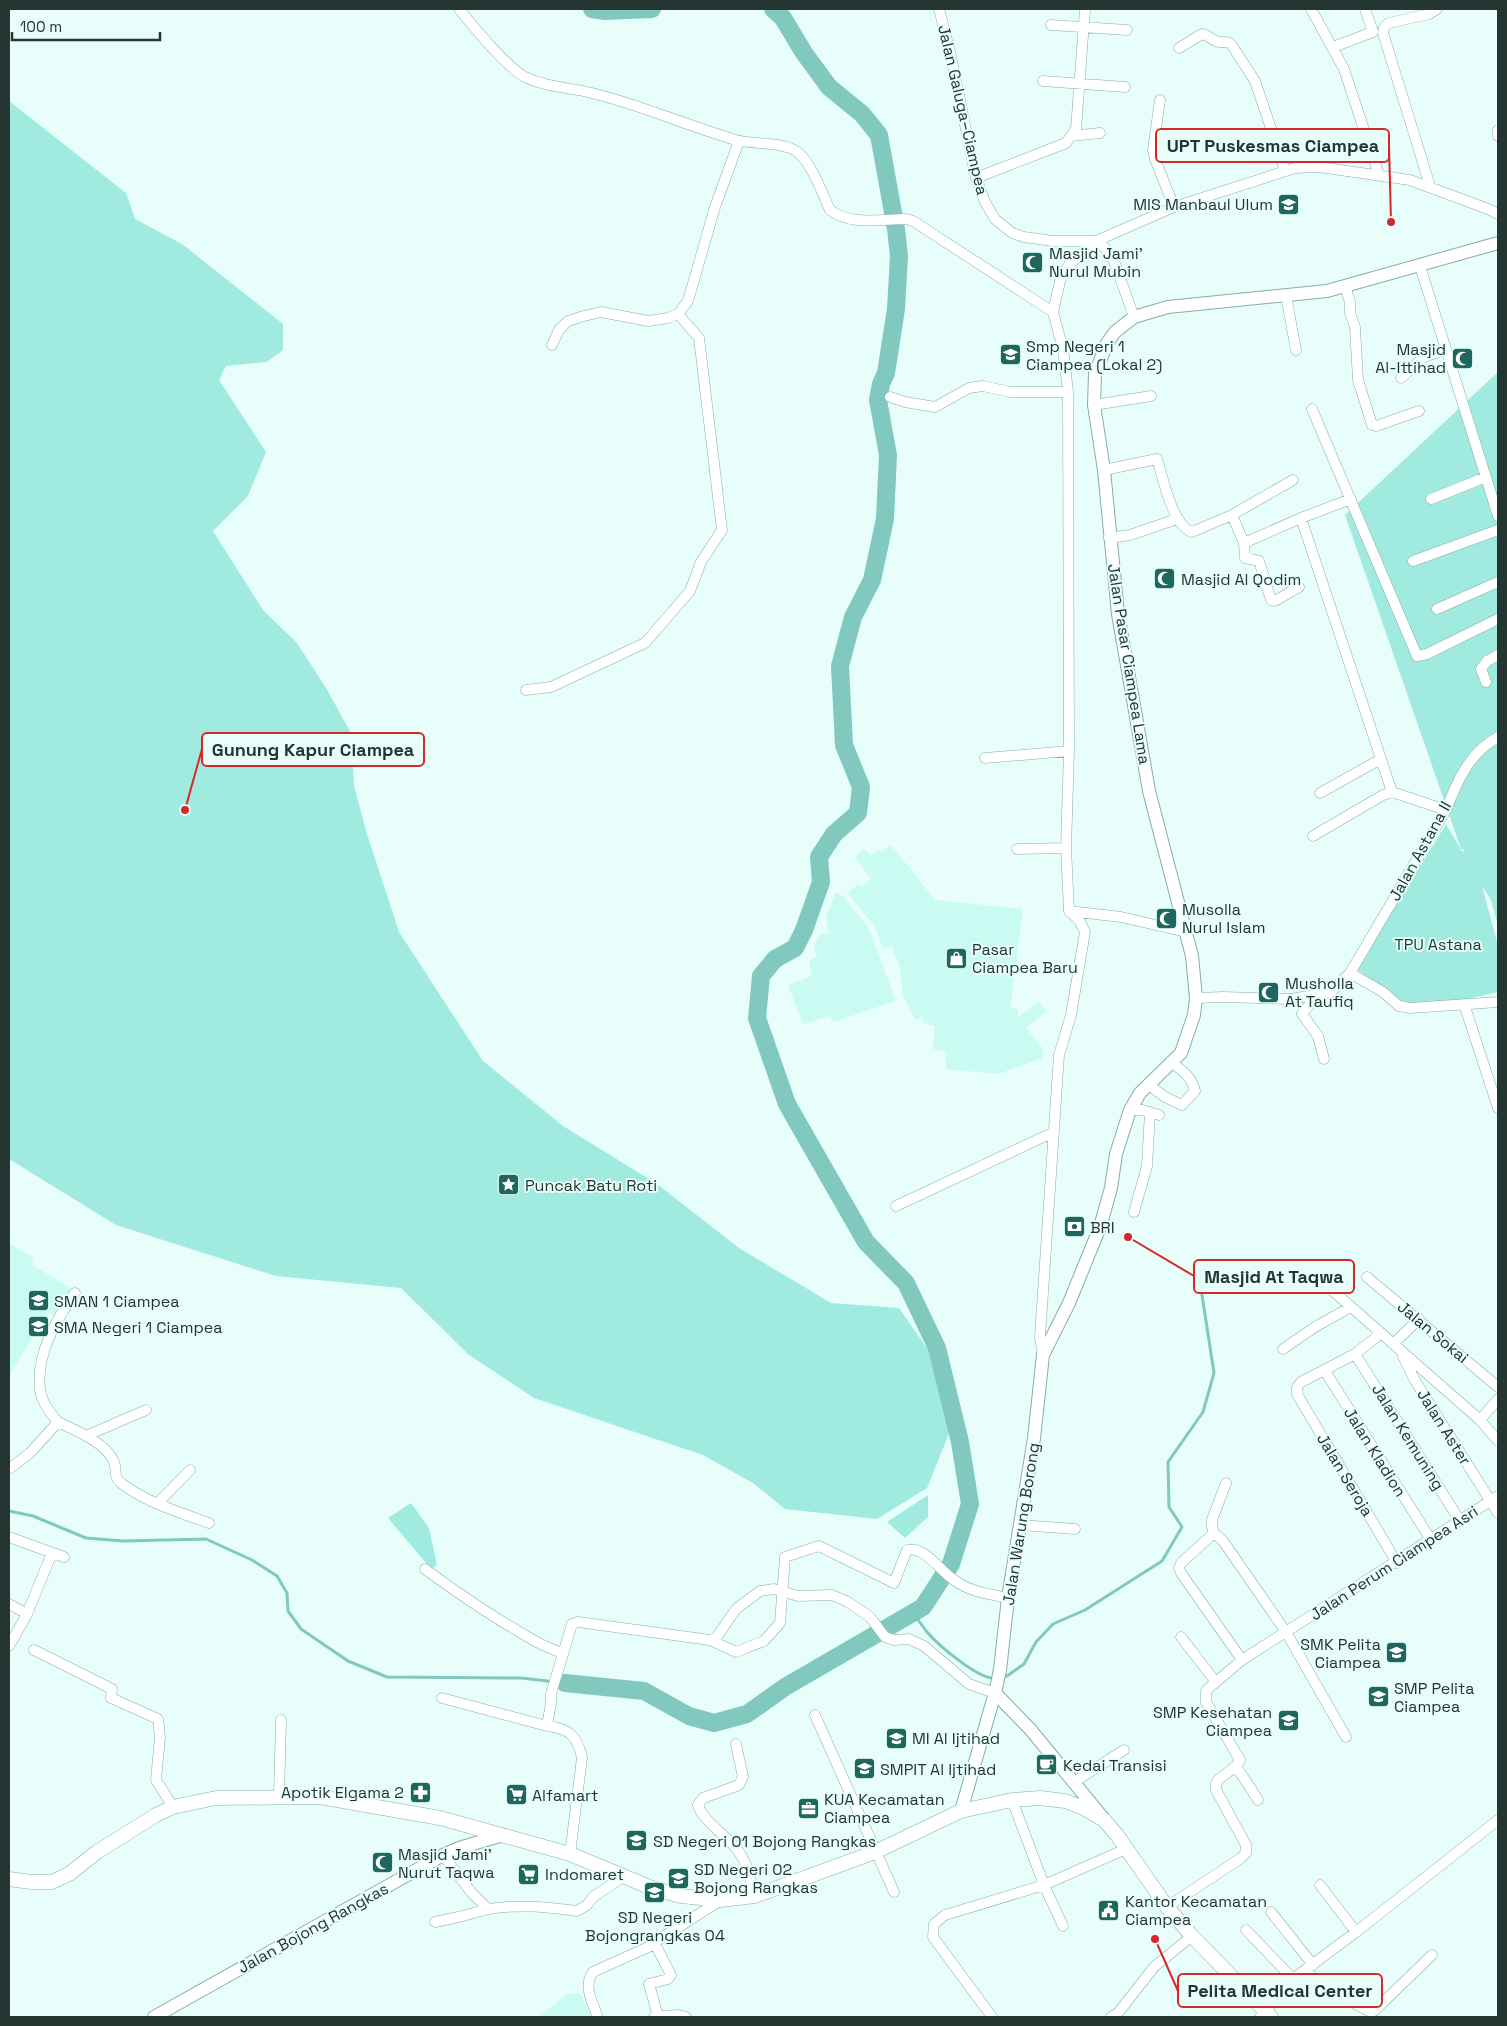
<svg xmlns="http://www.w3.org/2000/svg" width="1507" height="2026" viewBox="0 0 1507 2026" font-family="'Space Grotesk',sans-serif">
  <rect width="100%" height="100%" fill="#e7fefa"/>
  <path fill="#c9fbf2" d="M 891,845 L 935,900 L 1023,909 L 1010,1008 L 1017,1009 L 1018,1017 L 1039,1002 L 1047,1011 L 1026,1028 L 1043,1049 L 1042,1058 L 998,1074 L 946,1069 L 946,1051 L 933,1049 L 935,1026 L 923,1023 L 923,1016 L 916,1020 L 903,996 L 900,967 L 892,947 L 883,949 L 875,927 L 848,893 L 859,883 L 862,887 L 871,879 L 855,857 L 864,849 L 871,856 L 879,850 L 882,853 Z
    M 836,892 L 843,896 L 869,929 L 896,1001 L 833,1022 L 830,1016 L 803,1024 L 788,985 L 812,976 L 809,961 L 817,957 L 814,947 L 818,936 L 829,932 L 826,916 Z
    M 9,1243 L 34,1258 L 31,1264 L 75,1291 L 57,1317 L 49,1312 L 9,1375 Z
    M 580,1993 L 591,2017 L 539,2017 L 567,1994 Z"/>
  <path fill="#a1eadf" d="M 9,101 L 126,193 L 135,219 L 182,244 L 283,324 L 283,350 L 267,362 L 226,366 L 219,380 L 266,452 L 248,496 L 213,531 L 263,610 L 297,643 L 326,688 L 351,733 L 354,786 L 367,834 L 399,932 L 483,1061 L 563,1126 L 657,1184 L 739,1248 L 831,1303 L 899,1308 L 943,1371 L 950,1431 L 927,1488 L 877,1519 L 785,1509 L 753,1483 L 703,1455 L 534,1398 L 469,1355 L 401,1288 L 276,1276 L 116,1225 L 9,1159 Z
    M 1498,372 L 1498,926 L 1491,900 L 1482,886 L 1498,945 L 1498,992 C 1475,997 1431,1009 1409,1004 C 1393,1001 1370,980 1357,969 C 1384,919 1417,873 1446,824 L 1463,853 L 1464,849 L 1461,849 L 1345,515 Z
    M 928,1495 L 928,1517 L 905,1538 L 887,1522 Z
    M 411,1503 L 429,1528 L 437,1565 L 431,1569 L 388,1518 Z"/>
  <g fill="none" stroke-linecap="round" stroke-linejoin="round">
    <path stroke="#81c9be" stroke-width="3" d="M 9,1511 L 33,1516 L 86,1538 L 123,1541 L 206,1539 L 252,1560 L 277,1576 L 287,1593 L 288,1611 L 301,1629 L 348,1661 L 387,1677 L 521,1678 L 565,1683
      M 913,1613 C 918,1619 922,1626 927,1632 C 938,1645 979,1680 995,1678
      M 1001,1677 L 1007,1676 L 1024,1664 L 1036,1642 L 1053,1624 L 1085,1610 L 1162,1561 L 1182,1527 L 1169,1507 L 1168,1462 L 1203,1412 L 1214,1373 L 1200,1282"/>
    <path stroke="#81c9be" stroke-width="18" d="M 592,9 L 605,11 L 652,9
      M 565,1683 L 644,1691 L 689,1716 L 714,1723 L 747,1714 L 785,1687 L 923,1607 L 951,1564 L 970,1504 L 960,1442 L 937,1348 L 906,1283 L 866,1242 L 787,1104 L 757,1018 L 761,976 L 775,959 L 795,948 L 804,930 L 821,882 L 819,857 L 834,834 L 858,813 L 861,787 L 844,745 L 840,666 L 853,617 L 872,580 L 885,519 L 888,455 L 878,400 L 881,384 L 886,373 L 896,309 L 899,256 L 896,229 L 879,135 L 862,114 L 829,87 L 804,53 L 783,18 L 773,9"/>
    <defs>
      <path id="minor" d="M 459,9 C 474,27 505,66 525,77 C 547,88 569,87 592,93 C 641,105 688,126 736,140 C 755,145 779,141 796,151 C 811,161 822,193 830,210 C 851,226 881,219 906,219 L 913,221 L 1053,312
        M 939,9 L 950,52 L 976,178 L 985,202 L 995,219 L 1012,233 L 1024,237 L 1053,241 L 1096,241 L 1174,207 L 1295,168 L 1319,167 L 1410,180 L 1488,209 L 1498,214
        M 1311,9 L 1344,69 L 1379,175
        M 1051,25 L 1127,30
        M 1333,47 L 1373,32 L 1365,9
        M 1179,48 L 1202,34 C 1209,35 1212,41 1219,42 C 1225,43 1226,40 1231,44 L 1255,81 L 1285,170
        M 1043,81 L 1125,87
        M 1160,100 L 1153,150 L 1155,159 L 1174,207
        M 1498,130 L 1498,136
        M 1071,136 L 1100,133
        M 976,178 L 1066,143 L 1076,129 L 1085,9
        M 1430,186 L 1383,33 L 1384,27 L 1389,23 L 1429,14 L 1437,9
        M 1099,240 L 1114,261 L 1134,317
        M 1420,266 L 1498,516
        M 1345,286 L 1350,302 L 1350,313 L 1355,327 L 1358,380 L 1372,425 L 1376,426 L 1419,411
        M 1286,296 L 1296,350
        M 552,345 L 559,330 L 568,321 L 584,316 L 601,312 L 648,321 L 668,318 L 678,314 L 688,301 L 715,207 L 739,141
        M 1401,378 L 1424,357 L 1446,349
        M 890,397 L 905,402 L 935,407 L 969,388 L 983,386 L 1010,392 L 1068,392
        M 1094,405 L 1151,396
        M 1312,409 L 1417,656 L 1427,654 L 1498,619
        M 1104,470 L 1157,459 C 1163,478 1172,525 1192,532 L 1232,515 L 1293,480
        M 1431,499 L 1486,477
        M 1232,515 L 1244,543 L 1245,558 L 1259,561 L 1271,600 L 1275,601 L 1299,587
        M 1301,518 L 1392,792
        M 1109,538 L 1130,535 L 1177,519
        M 1244,543 L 1301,518 L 1351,499
        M 1413,561 L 1498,530
        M 1437,609 L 1498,582
        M 1486,682 L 1481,669 L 1487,661 L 1498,655
        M 526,690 L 551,687 L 645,643 L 690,591 L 701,562 L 722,530 L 699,338 L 678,314
        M 985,758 L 1069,751
        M 1320,793 L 1381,759
        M 1313,836 L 1383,795 L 1392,792 L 1446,810
        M 1017,849 L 1066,848
        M 1069,911 L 1121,917 L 1186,932
        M 1350,973 L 1383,992 L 1399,1006 L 1410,1008 L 1498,1002
        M 1319,993 L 1302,1014 L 1318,1036 L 1324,1059
        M 1196,998 L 1223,997 L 1291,999 L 1331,992 L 1350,973 L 1446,810 C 1457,781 1470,752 1498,737
        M 1464,1004 L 1498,1108
        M 1149,1085 L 1165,1097 L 1182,1105 L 1195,1091 C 1192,1077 1183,1071 1172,1063
        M 1130,1110 L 1142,1110 L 1159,1115
        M 896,1206 L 1054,1132
        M 1134,1212 L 1147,1166 L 1150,1112
        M 1367,1277 L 1498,1387
        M 1333,1291 L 1480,1420 L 1498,1441
        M 1380,1334 L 1355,1354 L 1301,1382 L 1297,1387 L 1297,1394 L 1397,1563
        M 1393,1344 L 1419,1319
        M 1283,1349 L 1315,1327 L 1351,1307
        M 1355,1354 L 1460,1521
        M 1043,1355 L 1040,1337 L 1059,1055 L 1071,1015 L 1085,932 L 1079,920 L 1069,911 L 1066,848 L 1069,751 L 1068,392 L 1063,349 L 1053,312 L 1061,277 L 1069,265 L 1096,241
        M 1403,1356 L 1414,1379 L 1498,1513
        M 1325,1371 L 1431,1540
        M 1480,1420 L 1498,1399
        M 58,1422 C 75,1430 107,1443 114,1462 C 117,1469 113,1477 121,1483 C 147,1503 179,1512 209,1523
        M 88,1435 L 146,1410
        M 9,1469 L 30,1453 L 58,1422 C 50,1413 41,1401 40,1389 C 36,1354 56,1320 75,1293
        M 157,1504 L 190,1470
        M 1020,1525 L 1075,1529
        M 1214,1533 L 1212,1527 L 1212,1520 L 1226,1483
        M 9,1537 L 64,1557
        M 425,1569 C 455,1591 485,1612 518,1631 C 533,1640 546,1648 563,1653
        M 9,1604 L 27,1614
        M 1181,1637 L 1215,1681
        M 710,1640 L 736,1652 L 764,1641 L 780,1623 L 785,1557 L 819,1546 L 894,1583 L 907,1550 C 925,1546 940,1571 954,1580 C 970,1592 989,1594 1008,1598
        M 9,1646 L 27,1614 L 52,1553
        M 34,1650 L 112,1689 L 111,1698 L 158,1719 L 160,1737 L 156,1780 L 173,1807
        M 1242,1660 L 1181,1573 L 1179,1568 L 1181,1563 L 1214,1533 L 1223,1541 L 1286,1632 L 1346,1737
        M 442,1698 L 547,1726
        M 815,1715 L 894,1892
        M 736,1744 L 743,1777 L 739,1785 L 703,1798 L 698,1805 C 702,1821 729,1837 739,1852 C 748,1865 751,1881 755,1896
        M 1236,1766 L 1258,1800
        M 1074,1782 L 1124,1750
        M 279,1796 L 281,1720
        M 1012,1800 L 1044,1885 L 1063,1926
        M 570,1854 L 582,1758 C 578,1736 568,1728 547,1726 L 551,1703 L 551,1694 L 572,1624 L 578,1622 L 710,1640 L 716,1638 L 736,1609 L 760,1591 L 774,1589 L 798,1596 L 832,1595 L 848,1602 L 870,1617 L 885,1637 L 894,1640 L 909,1639 L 924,1646 L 969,1684 L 995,1693
        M 443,1855 L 471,1892 L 488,1909 C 519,1904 547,1907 577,1911 L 587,1905 L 593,1897 L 624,1876
        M 1320,1885 L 1356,1932
        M 1167,1907 L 1241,1858 L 1246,1853 L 1246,1845 L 1216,1790 L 1216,1783 L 1218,1780 L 1236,1766 L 1240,1760 L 1206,1702 L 1206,1691 L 1210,1687 L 1242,1660 L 1498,1496
        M 1271,1912 L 1313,1965
        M 435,1922 L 463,1916 L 488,1909
        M 1246,1930 L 1293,1979
        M 1306,1971 L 1323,1987 L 1369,2011 L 1374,2011 L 1432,1955
        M 597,2015 C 592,2001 583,1986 593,1972 L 655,1944
        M 658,2016 L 679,2015 L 686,2017
        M 654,2017 L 658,2016 L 649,1984 L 668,1979 L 671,1975 L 655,1944 L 655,1942 L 721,1900
        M 992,2017 L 933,1937 L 934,1924 L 945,1915 L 1044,1885 L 1126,1849
        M 1111,2017 L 1118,2013 L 1154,1967 L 1192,1936
        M 1260,2017 L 1293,1979 L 1356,1932 L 1498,1820"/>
      <path id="major" d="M 995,1693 L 1030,1729 L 1103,1818
        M 961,1811 L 995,1693 L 1000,1670 L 1008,1598 L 1034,1438 L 1043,1355 L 1069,1303 L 1100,1227 L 1111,1188 L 1116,1154 L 1130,1110 L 1140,1093 L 1181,1053 L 1194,1015 L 1196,998 L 1192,956 L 1149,791 L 1118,614 L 1104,470 L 1094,405 L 1095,374 L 1107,343 L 1115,332 L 1134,317 L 1168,307 L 1327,291 L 1498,243
        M 154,2017 L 443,1855 L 459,1848 L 503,1835"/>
      <path id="highway" d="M 9,1879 L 31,1882 L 52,1882 L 69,1874 L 97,1852 L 156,1815 L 173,1807 L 216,1798 L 320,1797 L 440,1818 L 570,1854 L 652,1888 L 681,1896 L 721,1900 L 755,1896 L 875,1852 L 961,1811 L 1012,1800 L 1040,1798 L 1065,1801 L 1084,1808 L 1104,1820 L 1117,1835 L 1167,1907 L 1192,1936 L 1271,2017"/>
    </defs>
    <use href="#minor" stroke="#87ada7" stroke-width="11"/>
    <use href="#major" stroke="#87ada7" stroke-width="14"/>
    <use href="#highway" stroke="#87ada7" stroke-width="15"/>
    <use href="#minor" stroke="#fff" stroke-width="10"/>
    <use href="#major" stroke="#fff" stroke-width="12"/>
    <use href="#highway" stroke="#fff" stroke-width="14"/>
  </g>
  <defs>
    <symbol id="school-square" viewBox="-11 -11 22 22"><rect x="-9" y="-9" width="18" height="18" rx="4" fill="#1d675e" stroke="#e7fefa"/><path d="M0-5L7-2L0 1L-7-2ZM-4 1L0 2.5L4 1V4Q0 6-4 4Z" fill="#fff"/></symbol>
    <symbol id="mosque-square" viewBox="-11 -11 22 22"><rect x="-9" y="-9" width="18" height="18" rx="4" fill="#1d675e" stroke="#e7fefa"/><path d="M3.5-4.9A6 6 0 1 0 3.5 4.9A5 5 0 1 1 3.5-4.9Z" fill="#fff"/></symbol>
    <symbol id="shop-square" viewBox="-11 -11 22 22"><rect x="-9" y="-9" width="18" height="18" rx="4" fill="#1d675e" stroke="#e7fefa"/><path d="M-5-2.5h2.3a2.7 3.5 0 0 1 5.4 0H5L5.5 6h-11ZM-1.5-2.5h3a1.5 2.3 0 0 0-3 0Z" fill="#fff"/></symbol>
    <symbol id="sight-square" viewBox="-11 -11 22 22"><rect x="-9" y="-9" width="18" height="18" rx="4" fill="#1d675e" stroke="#e7fefa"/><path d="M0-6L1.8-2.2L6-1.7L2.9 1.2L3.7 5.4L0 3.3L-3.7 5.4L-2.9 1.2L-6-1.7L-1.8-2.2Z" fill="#fff"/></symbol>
    <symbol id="bank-square" viewBox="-11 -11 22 22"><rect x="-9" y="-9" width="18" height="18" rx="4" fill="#1d675e" stroke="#e7fefa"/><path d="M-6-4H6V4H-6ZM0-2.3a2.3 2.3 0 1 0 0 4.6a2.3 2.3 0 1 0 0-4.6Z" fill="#fff"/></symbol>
    <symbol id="cafe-square" viewBox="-11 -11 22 22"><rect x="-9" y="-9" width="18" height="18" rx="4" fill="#1d675e" stroke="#e7fefa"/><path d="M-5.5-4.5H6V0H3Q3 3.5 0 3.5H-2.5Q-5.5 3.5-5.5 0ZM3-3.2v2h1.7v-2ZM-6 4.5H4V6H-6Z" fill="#fff"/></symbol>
    <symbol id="pharmacy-square" viewBox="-11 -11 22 22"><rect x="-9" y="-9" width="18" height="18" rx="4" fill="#1d675e" stroke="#e7fefa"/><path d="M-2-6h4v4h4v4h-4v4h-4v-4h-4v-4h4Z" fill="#fff"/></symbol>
    <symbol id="supermarket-square" viewBox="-11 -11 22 22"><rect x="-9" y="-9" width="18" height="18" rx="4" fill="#1d675e" stroke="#e7fefa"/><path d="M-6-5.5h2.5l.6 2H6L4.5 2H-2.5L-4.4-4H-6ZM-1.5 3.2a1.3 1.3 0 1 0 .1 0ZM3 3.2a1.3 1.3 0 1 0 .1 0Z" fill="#fff"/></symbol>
    <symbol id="office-square" viewBox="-11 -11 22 22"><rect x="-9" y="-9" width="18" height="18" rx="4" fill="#1d675e" stroke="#e7fefa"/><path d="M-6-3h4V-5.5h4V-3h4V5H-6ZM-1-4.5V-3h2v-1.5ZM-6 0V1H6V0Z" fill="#fff"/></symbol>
    <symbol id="civic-square" viewBox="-11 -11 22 22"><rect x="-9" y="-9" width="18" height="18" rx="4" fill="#1d675e" stroke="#e7fefa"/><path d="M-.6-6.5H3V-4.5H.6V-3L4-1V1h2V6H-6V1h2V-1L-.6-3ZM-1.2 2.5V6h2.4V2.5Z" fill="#fff"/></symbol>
  </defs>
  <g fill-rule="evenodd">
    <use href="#school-square" x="1276" y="192" width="25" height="25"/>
    <use href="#mosque-square" x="1020" y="250" width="25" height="25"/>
    <use href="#school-square" x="998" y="342" width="25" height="25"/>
    <use href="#mosque-square" x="1450" y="346" width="25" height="25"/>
    <use href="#mosque-square" x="1152" y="566" width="25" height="25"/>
    <use href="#mosque-square" x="1154" y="906" width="25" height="25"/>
    <use href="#shop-square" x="944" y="946" width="25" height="25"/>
    <use href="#mosque-square" x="1256" y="980" width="25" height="25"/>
    <use href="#sight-square" x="496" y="1172" width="25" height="25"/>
    <use href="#bank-square" x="1062" y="1214" width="25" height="25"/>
    <use href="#school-square" x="26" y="1288" width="25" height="25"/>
    <use href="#school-square" x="26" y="1314" width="25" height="25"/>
    <use href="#school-square" x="1384" y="1640" width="25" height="25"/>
    <use href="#school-square" x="1366" y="1684" width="25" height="25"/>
    <use href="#school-square" x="1276" y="1708" width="25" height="25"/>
    <use href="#school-square" x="884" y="1726" width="25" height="25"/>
    <use href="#cafe-square" x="1034" y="1752" width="25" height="25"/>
    <use href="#school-square" x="852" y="1756" width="25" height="25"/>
    <use href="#pharmacy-square" x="408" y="1780" width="25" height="25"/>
    <use href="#supermarket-square" x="504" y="1782" width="25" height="25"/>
    <use href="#office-square" x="796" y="1796" width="25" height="25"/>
    <use href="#school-square" x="624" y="1828" width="25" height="25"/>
    <use href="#mosque-square" x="370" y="1850" width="25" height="25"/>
    <use href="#supermarket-square" x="516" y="1862" width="25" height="25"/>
    <use href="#school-square" x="666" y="1866" width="25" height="25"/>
    <use href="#school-square" x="642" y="1880" width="25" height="25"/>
    <use href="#civic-square" x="1096" y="1898" width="25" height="25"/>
  </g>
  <g text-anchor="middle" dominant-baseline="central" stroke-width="4" stroke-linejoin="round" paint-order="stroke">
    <g font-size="16" fill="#253532" stroke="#e7fefa">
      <text transform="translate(963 110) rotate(77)">Jalan Galuga–Ciampea</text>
      <text transform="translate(1129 664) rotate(81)">Jalan Pasar Ciampea Lama</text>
      <text transform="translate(1420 851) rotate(-61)">Jalan Astana II</text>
      <text transform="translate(1433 1332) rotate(40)">Jalan Sokai</text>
      <text transform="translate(1444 1427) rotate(58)">Jalan Aster</text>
      <text transform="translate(1408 1437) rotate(58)">Jalan Kemuning</text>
      <text transform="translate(1375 1452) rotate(58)">Jalan Kladion</text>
      <text transform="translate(1345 1475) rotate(59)">Jalan Seroja</text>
      <text transform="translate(1021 1524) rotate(-81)">Jalan Warung Borong</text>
      <text transform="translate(1394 1563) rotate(-33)">Jalan Perum Ciampea Asri</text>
      <text transform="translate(313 1928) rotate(-29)">Jalan Bojong Rangkas</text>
    </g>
    <g font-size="16" fill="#253532" stroke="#e7fefa" text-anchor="start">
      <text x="1273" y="204" text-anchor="end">MIS Manbaul Ulum</text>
      <text x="1049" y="253">Masjid Jami'<tspan x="1049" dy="18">Nurul Mubin</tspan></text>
      <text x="1026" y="346">Smp Negeri 1<tspan x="1026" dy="18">Ciampea (Lokal 2)</tspan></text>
      <text x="1446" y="349" text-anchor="end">Masjid<tspan x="1446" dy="18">Al-Ittihad</tspan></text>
      <text x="1181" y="579">Masjid Al Qodim</text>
      <text x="1182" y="909">Musolla<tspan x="1182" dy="18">Nurul Islam</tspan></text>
      <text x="972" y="949">Pasar<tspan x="972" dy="18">Ciampea Baru</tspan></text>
      <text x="1285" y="983">Musholla<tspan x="1285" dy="18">At Taufiq</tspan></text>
      <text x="525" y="1185">Puncak Batu Roti</text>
      <text x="1090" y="1227">BRI</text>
      <text x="54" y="1301">SMAN 1 Ciampea</text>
      <text x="54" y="1327">SMA Negeri 1 Ciampea</text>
      <text x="1381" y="1644" text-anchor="end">SMK Pelita<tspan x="1381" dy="18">Ciampea</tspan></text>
      <text x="1394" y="1688">SMP Pelita<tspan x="1394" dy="18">Ciampea</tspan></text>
      <text x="1272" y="1712" text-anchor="end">SMP Kesehatan<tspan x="1272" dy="18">Ciampea</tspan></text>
      <text x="912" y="1738">MI Al Ijtihad</text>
      <text x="1063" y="1765">Kedai Transisi</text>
      <text x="880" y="1769">SMPIT Al Ijtihad</text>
      <text x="404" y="1792" text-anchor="end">Apotik Elgama 2</text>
      <text x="532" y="1795">Alfamart</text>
      <text x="824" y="1799">KUA Kecamatan<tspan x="824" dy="18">Ciampea</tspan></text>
      <text x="653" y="1841">SD Negeri 01 Bojong Rangkas</text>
      <text x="398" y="1854">Masjid Jami'<tspan x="398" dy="18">Nurut Taqwa</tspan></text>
      <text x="694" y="1869">SD Negeri 02<tspan x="694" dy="18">Bojong Rangkas</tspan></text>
      <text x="545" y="1874">Indomaret</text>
      <text x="1125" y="1901">Kantor Kecamatan<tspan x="1125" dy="18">Ciampea</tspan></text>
      <text x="655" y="1917" text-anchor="middle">SD Negeri<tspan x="655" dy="18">Bojongrangkas 04</tspan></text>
    </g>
    <g font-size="16" fill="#183b36" stroke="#e7fefa">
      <text x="1438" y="944">TPU Astana</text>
    </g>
  </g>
  <path fill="none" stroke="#d62828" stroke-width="2" d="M1391 222L1389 145M185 810L202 749M1128 1237L1194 1276M1155 1939L1178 1991"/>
  <g fill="#d62828" stroke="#e7fefa" stroke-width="2">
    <circle cx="1391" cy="222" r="5"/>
    <circle cx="185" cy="810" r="5"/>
    <circle cx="1128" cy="1237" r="5"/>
    <circle cx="1155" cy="1939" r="5"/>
  </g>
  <g fill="#e7fefa" stroke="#d62828" stroke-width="2">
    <rect x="1156" y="129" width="233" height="33" rx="5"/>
    <rect x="202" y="733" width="222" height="33" rx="5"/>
    <rect x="1194" y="1260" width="160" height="33" rx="5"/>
    <rect x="1178" y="1974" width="204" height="33" rx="5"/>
  </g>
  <g font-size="18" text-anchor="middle" font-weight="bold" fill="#253532">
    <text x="1273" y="152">UPT Puskesmas Ciampea</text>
    <text x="313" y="756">Gunung Kapur Ciampea</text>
    <text x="1274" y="1283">Masjid At Taqwa</text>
    <text x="1280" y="1997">Pelita Medical Center</text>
  </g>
  <rect width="1507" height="2026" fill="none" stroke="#253532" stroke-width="20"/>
  <path d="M12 32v8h148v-8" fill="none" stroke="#253532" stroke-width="2.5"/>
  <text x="20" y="32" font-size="15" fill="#253532" stroke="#e7fefa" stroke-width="4" paint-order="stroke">100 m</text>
</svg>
